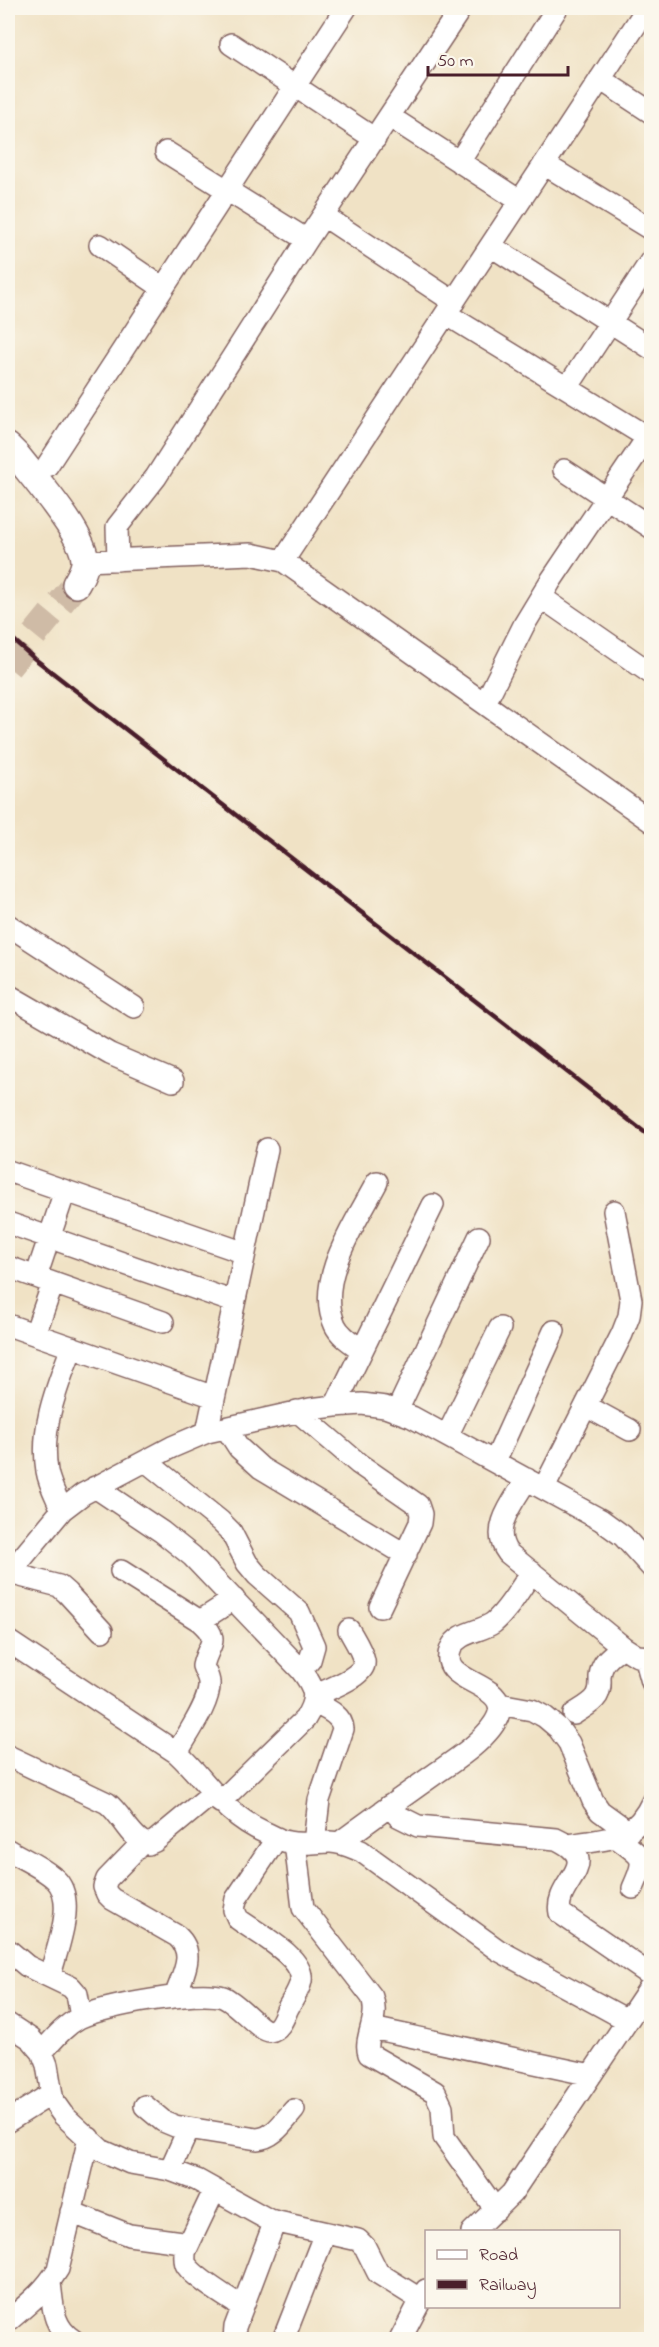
<svg xmlns="http://www.w3.org/2000/svg" width="659" height="2347" viewBox="0 0 659 2347" font-family="'Indie Flower',sans-serif">
  <rect width="100%" height="100%" fill="#fbf7ec"/>
  <filter id="ink" filterUnits="userSpaceOnUse"><feTurbulence type="fractalNoise" baseFrequency=".0167" numOctaves="2"/><feDisplacementMap in="SourceGraphic" scale="12" xChannelSelector="R" yChannelSelector="G"/><feConvolveMatrix kernelMatrix="1 2 1 2 8 2 1 2 1" color-interpolation-filters="sRGB"/></filter>
  <filter id="wash" filterUnits="userSpaceOnUse"><feTurbulence type="fractalNoise" baseFrequency=".008" numOctaves="4" result="noise"/><feDisplacementMap in="SourceGraphic" scale="24" xChannelSelector="R" yChannelSelector="G"/><feGaussianBlur stdDeviation="1.35" result="paint"/><feColorMatrix in="noise" values="0 0 0 0 0 0 0 0 0 0 0 0 0 0 0 0 0 1.4 0 .05"/><feComposite in="paint" operator="in"/></filter>
  <g filter="url(#wash)">
    <rect width="100%" height="100%" fill="#f0e2c5"/>
  </g>
  <g filter="url(#ink)">
    <g fill="none" stroke-linecap="round" stroke-linejoin="round">
      <path stroke="#cfbba6" stroke-width="27" stroke-dasharray="27 14" stroke-linecap="butt" d="M 8,667 L 76,584"/>
      <defs>
        <path id="minor" d="M 231,44 L 375,139
          M 600,79 L 652,113
          M 390,117 L 520,201
          M 166,152 L 307,240
          M 459,162 L 557,8
          M 544,164 L 652,230
          M 324,216 L 454,302
          M 100,245 L 163,288
          M 491,246 L 652,349
          M 446,314 L 652,440
          M 567,388 L 652,259
          M 47,466 L 346,8
          M 564,470 L 652,528
          M 118,560 L 117,527 L 156,477 L 307,240 L 461,8
          M 85,561 L 251,554 L 283,561 L 652,822
          M 283,561 L 647,8
          M 541,597 L 652,674
          M 485,703 L 524,625 L 550,582 L 647,438
          M 8,925 L 134,1007
          M 8,995 L 110,1054 L 173,1081
          M 8,1171 L 245,1253
          M 8,1223 L 234,1302
          M 8,1267 L 163,1322
          M 36,1277 L 65,1191
          M 8,1325 L 214,1397
          M 35,1334 L 53,1283
          M 362,1350 C 352,1343 340,1336 335,1325 C 314,1280 357,1221 377,1182
          M 335,1406 L 433,1205
          M 586,1406 L 630,1430
          M 297,1411 L 359,1464 L 418,1505 L 421,1514 L 420,1523 L 380,1607
          M 397,1411 L 479,1237
          M 226,1428 L 239,1448 L 261,1468 L 406,1555
          M 207,1432 L 267,1149
          M 447,1436 L 500,1328
          M 495,1461 L 554,1331
          M 147,1462 L 220,1521 L 231,1532 L 247,1563 L 257,1575 L 299,1612 L 314,1646 L 310,1660 L 301,1670
          M 527,1479 C 514,1501 489,1529 508,1553 L 623,1647 L 637,1656 L 652,1657
          M 95,1487 L 162,1532 L 192,1556 L 301,1670 C 316,1689 318,1698 305,1719 L 220,1802
          M 544,1488 L 622,1334 L 629,1316 L 631,1300 L 614,1211
          M 62,1510 C 57,1498 49,1484 47,1471 C 40,1427 57,1387 72,1347
          M 121,1571 L 200,1621 C 222,1641 208,1643 203,1666 C 205,1672 209,1677 209,1683 C 211,1702 186,1736 177,1753
          M 9,1573 L 59,1586 L 67,1593 L 102,1631
          M 8,1575 L 62,1510 L 83,1494 L 172,1447 L 207,1432 L 310,1409 L 335,1406 L 362,1404 L 385,1407 L 412,1417 L 601,1520 L 623,1536 L 652,1568
          M 200,1621 L 234,1599
          M 8,1641 L 177,1753 C 210,1784 222,1813 266,1833 C 273,1836 281,1841 288,1842 C 302,1845 316,1842 330,1842 C 341,1842 351,1847 361,1851 L 498,1950 L 627,2020
          M 645,1657 L 652,1682
          M 314,1696 C 326,1690 367,1676 364,1661 C 362,1651 354,1639 349,1630
          M 313,1702 C 324,1708 342,1714 343,1729 L 319,1800 L 314,1843
          M 499,1704 L 532,1710 L 545,1717 L 558,1728 L 569,1743 L 593,1801 L 600,1811 L 629,1832
          M 574,1714 C 581,1709 592,1704 597,1696 C 601,1689 600,1684 600,1677 C 601,1661 612,1655 623,1647
          M 8,1756 L 107,1803 C 122,1814 132,1841 148,1844 L 155,1841 L 213,1793
          M 389,1806 L 398,1816 L 418,1826 L 556,1839 C 607,1863 553,1882 560,1913 L 652,1976
          M 616,1837 C 642,1858 648,1855 633,1888
          M 142,1843 L 107,1879 L 104,1887 L 107,1894 L 112,1899 L 177,1936 C 197,1954 182,1975 175,1997
          M 295,1843 L 303,1908 L 372,1997 C 380,2019 363,2038 369,2054 L 435,2092 L 442,2107 L 444,2137 L 496,2210
          M 339,1843 C 370,1820 401,1798 432,1776 C 449,1764 469,1752 483,1737 C 490,1730 502,1716 499,1705 C 494,1681 437,1680 451,1648 C 458,1632 480,1632 493,1623 C 509,1610 520,1588 532,1572
          M 569,1845 C 607,1838 634,1842 652,1802
          M 8,1850 C 23,1859 42,1867 55,1879 C 78,1900 56,1950 50,1976
          M 8,1950 L 27,1966 L 71,1987 L 77,1994 L 81,2017
          M 8,2024 L 31,2039 L 42,2052 L 47,2065 L 53,2101 L 63,2115 L 101,2150 L 130,2163 L 170,2170 L 197,2180 L 269,2220 L 358,2240 L 365,2247 L 378,2273 L 421,2300
          M 372,2028 L 591,2075
          M 42,2052 C 53,2040 64,2026 79,2018 C 102,2006 199,1989 223,1997 C 238,2003 259,2031 270,2031 C 280,2030 284,2017 287,2010 C 291,2002 299,1991 301,1981 C 305,1957 255,1932 238,1919 L 234,1910 L 236,1899 L 277,1838
          M 145,2106 L 163,2121 L 175,2126 L 257,2139 C 274,2138 283,2122 294,2110
          M 8,2121 L 51,2094
          M 170,2170 L 188,2130
          M 214,2191 L 185,2252 C 185,2257 184,2262 187,2266 C 196,2279 229,2298 242,2307
          M 71,2212 L 129,2235 L 189,2243
          M 472,2232 L 512,2193 L 652,1984
          M 50,2283 C 53,2305 52,2327 73,2340
          M 8,2321 C 27,2305 45,2291 58,2269 L 89,2138
          M 234,2340 L 235,2327 L 275,2221
          M 283,2340 L 325,2233
          M 400,2340 L 426,2290"/>
        <path id="tertiary" d="M 8,447 L 17,456 C 34,478 87,537 85,563 C 84,571 80,577 76,584"/>
      </defs>
      <use href="#minor" stroke="#846361" stroke-width="24"/>
      <use href="#tertiary" stroke="#846361" stroke-width="30"/>
      <use href="#minor" stroke="#fff" stroke-width="21"/>
      <use href="#tertiary" stroke="#fff" stroke-width="27"/>
      <path stroke="#4a1f2b" stroke-width="4.5" d="M 8,635 L 35,659 L 652,1138"/>
    </g>
  </g>
  <rect width="659" height="2347" fill="none" stroke="#fbf7ec" stroke-width="30"/>
  <rect x="425" y="2230" width="195" height="78" fill="#fbf7ec" stroke="#b4a19f" stroke-width="1.5"/>
  <rect x="437" y="2250" width="30" height="9" fill="#ffffff" stroke="#b4a19f" stroke-width="1.5"/>
  <text x="479" y="2260" font-size="18" fill="#4a1f2b">Road</text>
  <rect x="437" y="2280" width="30" height="9" fill="#4a1f2b" stroke="#b4a19f" stroke-width="1.5"/>
  <text x="479" y="2290" font-size="18" fill="#4a1f2b">Railway</text>
  <path d="M428 66v9h140v-9" fill="none" stroke="#4a1f2b" stroke-width="3"/>
  <text x="437" y="66" font-size="18" fill="#4a1f2b" stroke="#fbf7ec" stroke-width="4.5" paint-order="stroke">50 m</text>
</svg>
